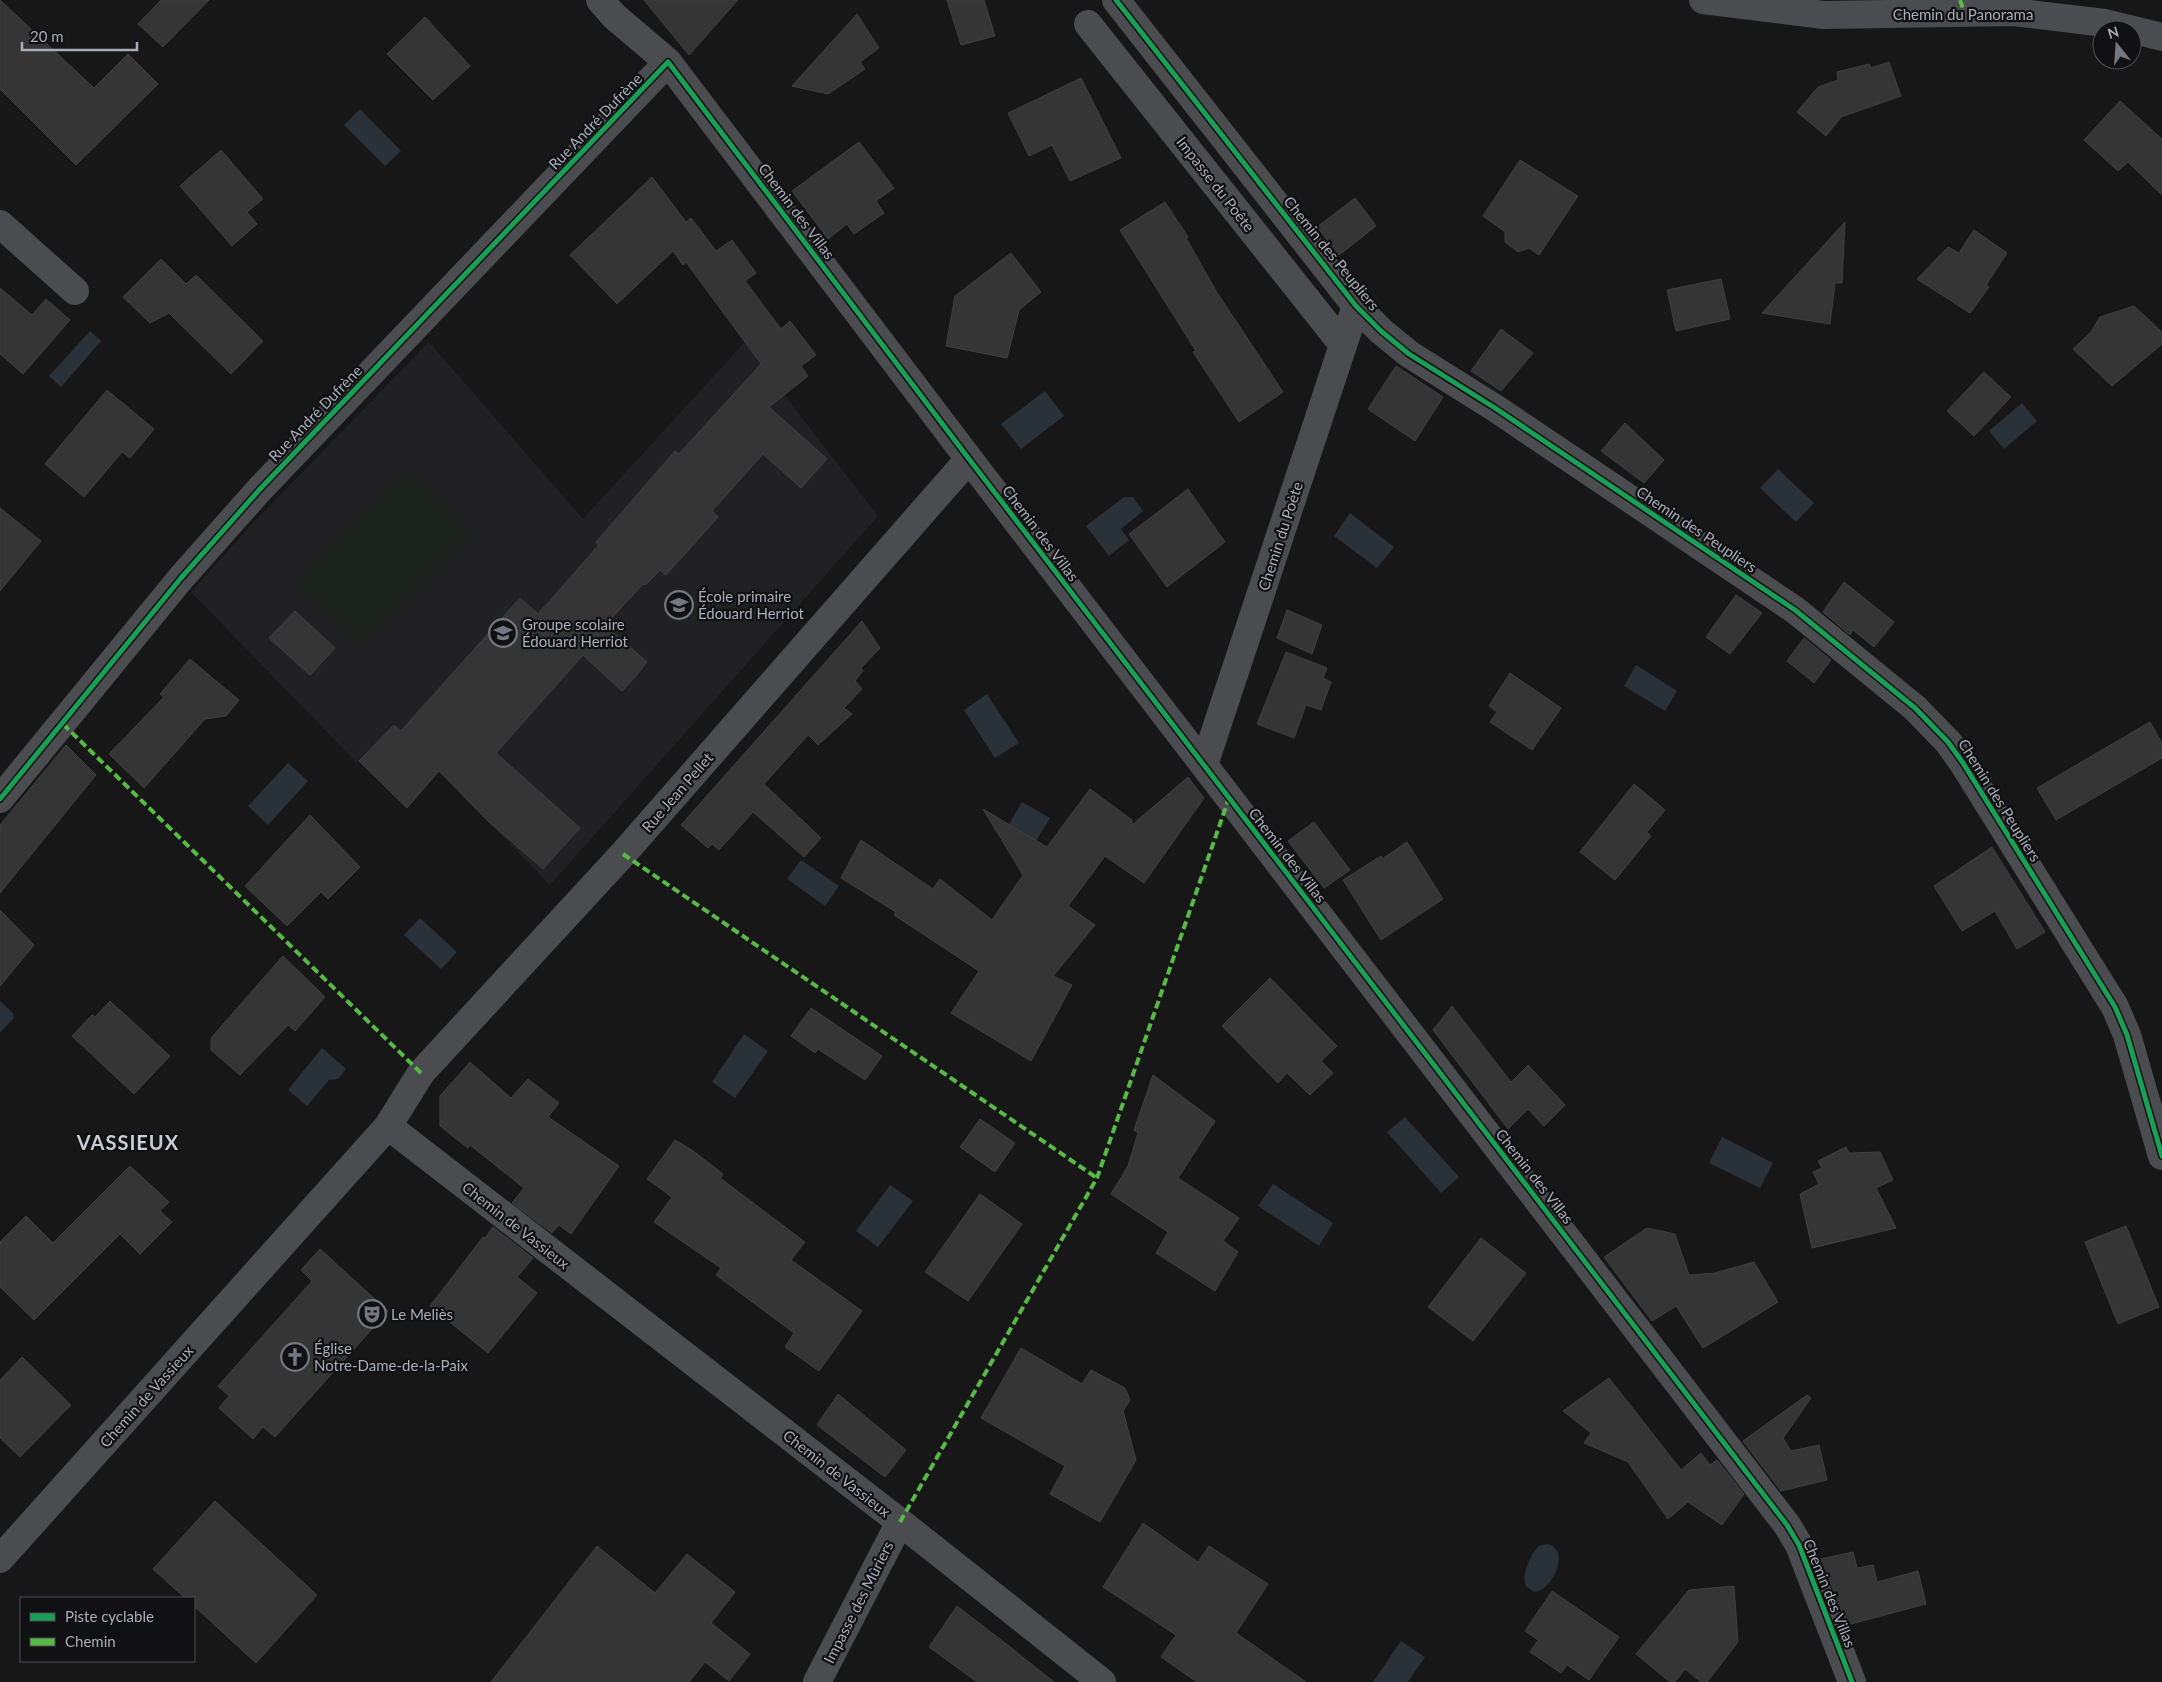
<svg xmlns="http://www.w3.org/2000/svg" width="2162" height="1682" viewBox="0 0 2162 1682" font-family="Lato,sans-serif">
  <rect width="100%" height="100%" fill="#171717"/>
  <path fill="#212123" d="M 429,342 L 583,519 L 744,343 L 878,516 L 550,885 L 395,725 L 357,763 L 191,592 L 251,525 Z"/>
  <path fill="#1d241e" d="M 407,469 L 471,530 L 361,644 L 297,584 Z"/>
  <path fill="#2a3239" d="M 360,109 L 401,151 L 385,166 L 344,125 Z
    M 90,331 L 101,341 L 61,387 L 49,376 Z
    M 1045,391 L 1064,416 L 1021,449 L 1001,424 Z
    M 2022,403 L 2037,421 L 2004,449 L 1989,431 Z
    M 1778,469 L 1814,503 L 1796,522 L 1760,488 Z
    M 1124,497 L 1133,497 L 1143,511 L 1121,529 L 1129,540 L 1109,556 L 1086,526 Z
    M 1350,513 L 1394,547 L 1377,568 L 1334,536 Z
    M 1636,665 L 1677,691 L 1665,711 L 1624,686 Z
    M 987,694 L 1019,743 L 995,758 L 964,710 Z
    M 288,763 L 308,781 L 268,825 L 248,806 Z
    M 1022,802 L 1050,818 L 1036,841 L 1009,824 Z
    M 801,860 L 839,886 L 825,906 L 787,879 Z
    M 420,918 L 457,952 L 441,969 L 404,935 Z
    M 0,1001 L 14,1014 L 13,1016 L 14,1018 L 0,1033 Z
    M 744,1034 L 768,1051 L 735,1098 L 712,1082 Z
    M 322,1048 L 346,1069 L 338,1079 L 329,1080 L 307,1106 L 288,1090 Z
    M 1405,1117 L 1459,1177 L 1441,1193 L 1387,1132 Z
    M 1722,1137 L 1773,1163 L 1760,1188 L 1709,1163 Z
    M 1273,1184 L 1333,1223 L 1319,1246 L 1258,1206 Z
    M 890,1185 L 913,1201 L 878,1247 L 856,1231 Z
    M 1548,1544 C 1572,1551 1551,1592 1534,1592 L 1526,1586 C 1521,1576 1530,1556 1537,1548 C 1540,1545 1544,1544 1548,1544 Z
    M 1401,1641 L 1425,1657 L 1408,1682 L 1373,1682 Z"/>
  <path fill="#353536" stroke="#3f4043" d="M 0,0 L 94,88 L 128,54 L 158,84 L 76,165 L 0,89 Z
    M 161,0 L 209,0 L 163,47 L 138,24 Z
    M 644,0 L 738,0 L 689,55 Z
    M 947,0 L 984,0 L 995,36 L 961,45 Z
    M 857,14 L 879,48 L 860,62 L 865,69 L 828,94 L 792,86 Z
    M 425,17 L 470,66 L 433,100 L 387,54 Z
    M 1889,62 L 1901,96 L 1841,117 L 1826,136 L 1797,112 L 1818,87 L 1838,80 L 1837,72 L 1869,64 L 1871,68 Z
    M 1081,78 L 1121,158 L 1070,181 L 1052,145 L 1029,156 L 1008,113 Z
    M 2120,101 L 2162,139 L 2162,195 L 2128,162 L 2118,171 L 2084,140 Z
    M 859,142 L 894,188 L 876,201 L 884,213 L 854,234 L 847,224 L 828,239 L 792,191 Z
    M 221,150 L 263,199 L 247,212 L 257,224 L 232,246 L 180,186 Z
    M 1520,160 L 1578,196 L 1539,255 L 1529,248 L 1518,252 L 1505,242 L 1505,232 L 1483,216 Z
    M 652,177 L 686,222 L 691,218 L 716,251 L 732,240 L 756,273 L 745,281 L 781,329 L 790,321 L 816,355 L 801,366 L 808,376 L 769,407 L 827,459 L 801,488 L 763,454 L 712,511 L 718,517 L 666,575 L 660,570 L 645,585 L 643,584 L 605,625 L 647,662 L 634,678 L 622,691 L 583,655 L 496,753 L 580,828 L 543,869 L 489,822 L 439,771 L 407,808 L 359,761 L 394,725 L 401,731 L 520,598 L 538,614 L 599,545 L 596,542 L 675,451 L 679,454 L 761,364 L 686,262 L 683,265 L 673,251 L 617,304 L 570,255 Z
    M 1355,198 L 1376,226 L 1339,255 L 1317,227 Z
    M 1165,202 L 1188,237 L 1186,238 L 1216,291 L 1283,392 L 1239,422 L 1193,352 L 1196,351 L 1120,230 Z
    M 1845,222 L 1842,283 L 1835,283 L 1830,324 L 1762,313 Z
    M 1974,230 L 2007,253 L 1986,285 L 1989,287 L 1970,313 L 1917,279 L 1948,247 L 1959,253 Z
    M 1011,253 L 1041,292 L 1019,310 L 1007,358 L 946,346 L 955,296 Z
    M 161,259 L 186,284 L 196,275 L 263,341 L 231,374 L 169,313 L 150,323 L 123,297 Z
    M 1721,279 L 1730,319 L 1676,331 L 1667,290 Z
    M 0,288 L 32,315 L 46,299 L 70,320 L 23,374 L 0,354 Z
    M 2134,306 L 2162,332 L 2162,344 L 2112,386 L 2073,349 L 2091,332 L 2100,317 Z
    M 1501,329 L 1533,353 L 1501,391 L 1471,371 Z
    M 1396,366 L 1443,397 L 1415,441 L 1368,409 Z
    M 1984,372 L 2011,397 L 1974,436 L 1947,411 Z
    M 107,390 L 154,429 L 130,458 L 122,452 L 84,497 L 45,464 Z
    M 1625,423 L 1664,460 L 1644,483 L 1601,451 Z
    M 1188,489 L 1225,542 L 1167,587 L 1129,534 Z
    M 0,508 L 41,541 L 0,591 Z
    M 1844,582 L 1894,622 L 1874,647 L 1853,630 L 1850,635 L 1823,612 Z
    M 1736,595 L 1762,613 L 1730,654 L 1706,637 Z
    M 1287,610 L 1322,625 L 1312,654 L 1277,638 Z
    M 295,611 L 335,648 L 310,675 L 269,638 Z
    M 862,621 L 880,648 L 861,668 L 863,671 L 855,681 L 862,689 L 844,708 L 852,714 L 818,745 L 808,735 L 764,784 L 821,838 L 804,857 L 753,812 L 719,850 L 712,844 L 708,848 L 681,825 Z
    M 1804,638 L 1831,660 L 1814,683 L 1787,661 Z
    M 1286,652 L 1327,668 L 1323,678 L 1331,682 L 1321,710 L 1306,705 L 1294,738 L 1257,724 Z
    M 190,659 L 239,700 L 226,716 L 205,719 L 144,788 L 109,754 L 164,697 L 160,694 Z
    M 1510,673 L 1561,708 L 1532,750 L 1490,722 L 1497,712 L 1489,706 Z
    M 2150,722 L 2162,743 L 2162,758 L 2056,820 L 2037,788 Z
    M 66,745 L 96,775 L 0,893 L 0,825 Z
    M 1188,777 L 1204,798 L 1144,883 L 1105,856 L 1068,906 L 1095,925 L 1053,976 L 1072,985 L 1031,1061 L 951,1013 L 979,971 L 894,915 L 896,912 L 841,878 L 861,840 L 933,889 L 940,879 L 992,920 L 1023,875 L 983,809 L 1047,847 L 1090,789 L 1132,820 L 1132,825 Z
    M 1634,784 L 1665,810 L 1647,832 L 1651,836 L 1615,880 L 1580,852 Z
    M 310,815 L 360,867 L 328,899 L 321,892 L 287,926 L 245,886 Z
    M 1314,822 L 1350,870 L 1324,888 L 1288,841 Z
    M 1407,842 L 1443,899 L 1381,940 L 1343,880 L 1381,856 L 1382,859 Z
    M 1992,847 L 2045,932 L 2017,949 L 1995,911 L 1962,931 L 1934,886 Z
    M 0,910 L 34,945 L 0,986 Z
    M 283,956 L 325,997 L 295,1031 L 288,1025 L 240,1075 L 211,1050 L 211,1038 Z
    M 1270,978 L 1337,1046 L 1321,1061 L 1333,1073 L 1310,1095 L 1287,1073 L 1278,1083 L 1222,1026 Z
    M 110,1001 L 170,1056 L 134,1094 L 72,1036 L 92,1015 L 95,1017 Z
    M 1452,1006 L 1511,1082 L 1528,1065 L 1565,1105 L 1544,1126 L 1528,1109 L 1508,1129 L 1433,1030 Z
    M 811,1008 L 882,1056 L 865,1080 L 818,1049 L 815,1053 L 791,1036 Z
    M 470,1062 L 511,1098 L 528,1079 L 559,1103 L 548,1117 L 619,1166 L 571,1234 L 559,1225 L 552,1233 L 512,1203 L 524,1188 L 470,1145 L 468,1148 L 440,1126 L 440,1096 Z
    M 1153,1075 L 1215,1121 L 1178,1178 L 1239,1218 L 1223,1241 L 1238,1252 L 1215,1291 L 1156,1253 L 1168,1232 L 1111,1194 L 1128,1166 L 1138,1133 L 1134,1130 Z
    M 980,1119 L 1015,1143 L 995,1172 L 960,1147 Z
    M 675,1140 L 692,1150 L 723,1174 L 720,1178 L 805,1242 L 791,1260 L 862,1311 L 819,1371 L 785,1347 L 794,1333 L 716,1275 L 721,1268 L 654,1222 L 672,1197 L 647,1179 Z
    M 1846,1147 L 1849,1153 L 1880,1152 L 1893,1180 L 1876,1188 L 1896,1228 L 1812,1248 L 1800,1194 L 1819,1184 L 1813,1172 L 1822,1168 L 1818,1161 Z
    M 130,1166 L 169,1202 L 160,1211 L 172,1222 L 140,1254 L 120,1234 L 34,1320 L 0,1287 L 0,1242 L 26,1216 L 53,1243 Z
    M 980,1194 L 1022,1224 L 968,1301 L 925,1272 Z
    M 2126,1226 L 2159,1307 L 2118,1324 L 2085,1242 Z
    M 493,1227 L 533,1258 L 517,1277 L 537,1293 L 488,1353 L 430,1306 L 483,1237 L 485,1238 Z
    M 1647,1228 L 1675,1234 L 1689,1275 L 1715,1273 L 1754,1262 L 1778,1302 L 1703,1348 L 1676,1306 L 1652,1321 L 1604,1257 Z
    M 1481,1238 L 1526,1273 L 1473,1341 L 1428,1307 Z
    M 320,1249 L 388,1311 L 275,1437 L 263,1427 L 253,1439 L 219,1408 L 229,1396 L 218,1386 L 312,1281 L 301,1270 Z
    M 1021,1348 L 1082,1384 L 1091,1370 L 1125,1388 L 1130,1400 L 1123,1411 L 1136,1460 L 1100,1522 L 1050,1494 L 1065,1466 L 981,1418 Z
    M 22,1357 L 71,1405 L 20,1457 L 0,1438 L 0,1380 Z
    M 1609,1378 L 1681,1470 L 1701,1453 L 1710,1465 L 1717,1460 L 1744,1494 L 1722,1525 L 1688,1502 L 1668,1519 L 1628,1462 L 1584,1443 L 1591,1433 L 1563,1411 Z
    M 838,1394 L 906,1450 L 885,1477 L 817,1425 Z
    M 1807,1395 L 1811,1398 L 1783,1438 L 1791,1451 L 1819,1445 L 1827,1480 L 1781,1491 L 1743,1441 Z
    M 215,1501 L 317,1595 L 256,1663 L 194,1606 L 194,1598 L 185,1598 L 153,1569 Z
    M 1143,1523 L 1198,1562 L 1209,1546 L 1268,1584 L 1236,1633 L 1306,1682 L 1197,1682 L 1161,1657 L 1176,1635 L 1103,1587 Z
    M 597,1546 L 655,1593 L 687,1554 L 735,1592 L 711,1623 L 750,1654 L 729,1681 L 705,1662 L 689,1682 L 491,1682 Z
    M 1853,1552 L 1857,1568 L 1873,1565 L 1877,1582 L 1918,1571 L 1926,1604 L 1847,1625 L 1821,1559 Z
    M 1734,1586 L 1738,1642 L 1707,1682 L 1701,1682 L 1685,1669 L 1675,1682 L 1670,1682 L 1636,1654 L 1689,1590 Z
    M 1552,1591 L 1619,1637 L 1589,1680 L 1567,1665 L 1561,1673 L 1530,1652 L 1538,1640 L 1525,1631 Z
    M 957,1606 L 1005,1643 L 1054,1682 L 977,1682 L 929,1647 Z"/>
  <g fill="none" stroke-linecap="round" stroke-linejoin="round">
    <path stroke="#4b4c50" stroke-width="28" d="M 600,0 L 614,16 L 668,62 L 969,459 L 1787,1525 L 1799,1545 L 1852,1682
      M 1116,0 L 1356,306 L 1381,331 L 1409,354 L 1495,408 L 1795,610 L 1915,708 L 1948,742 L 1963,763 L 2115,1007 L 2127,1035 L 2162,1156
      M 1703,0 L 1824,15 L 2013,12 L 2105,23 L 2162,37
      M 1088,24 L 1343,345
      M 0,224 L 75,291
      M 1204,765 L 1356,306
      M 0,799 L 181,578 L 260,489 L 668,62
      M 388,1126 L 421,1073 L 623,854 L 969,459
      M 0,1559 L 388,1126 L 900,1522 L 1102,1682
      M 817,1682 L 900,1522"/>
    <path stroke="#58b947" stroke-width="4" stroke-dasharray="8 4" stroke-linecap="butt" d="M 1960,0 L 1964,11
      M 63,724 L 421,1073
      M 623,854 L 1097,1178
      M 900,1522 L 1097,1178 L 1229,798"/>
    <defs>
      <path id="cycleway" d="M 1116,0 L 1356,306 L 1381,331 L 1409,354 L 1495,408 L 1795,610 L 1915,708 L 1948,742 L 1963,763 L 2115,1007 L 2127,1035 L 2162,1156
        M 0,799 L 181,578 L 260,489 L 668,62 L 969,459 L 1787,1525 L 1799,1545 L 1852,1682"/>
    </defs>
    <use href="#cycleway" stroke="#111113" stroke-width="8"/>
    <use href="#cycleway" stroke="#1a9f57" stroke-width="5"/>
  </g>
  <defs>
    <symbol id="school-ring" viewBox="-11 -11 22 22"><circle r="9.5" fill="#111113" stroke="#757880" stroke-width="1.5"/><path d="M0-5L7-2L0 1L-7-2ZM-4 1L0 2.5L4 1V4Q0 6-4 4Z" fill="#757880"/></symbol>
    <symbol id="theatre-ring" viewBox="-11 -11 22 22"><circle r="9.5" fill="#111113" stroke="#757880" stroke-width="1.5"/><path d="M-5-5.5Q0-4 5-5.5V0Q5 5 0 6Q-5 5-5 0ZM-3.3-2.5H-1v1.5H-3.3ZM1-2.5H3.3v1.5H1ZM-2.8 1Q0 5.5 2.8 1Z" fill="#757880"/></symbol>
    <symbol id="church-ring" viewBox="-11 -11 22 22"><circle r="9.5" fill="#111113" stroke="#757880" stroke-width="1.5"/><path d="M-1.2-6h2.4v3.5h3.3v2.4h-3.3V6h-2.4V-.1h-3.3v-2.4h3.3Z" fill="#757880"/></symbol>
  </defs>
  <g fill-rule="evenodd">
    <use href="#school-ring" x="663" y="589" width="32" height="32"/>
    <use href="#school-ring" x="487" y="617" width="32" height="32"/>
    <use href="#theatre-ring" x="356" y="1298" width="32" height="32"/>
    <use href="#church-ring" x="279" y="1341" width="32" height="32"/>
  </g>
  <g text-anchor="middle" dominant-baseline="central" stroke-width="4.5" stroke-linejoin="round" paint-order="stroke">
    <g font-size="15" fill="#a8adb8" stroke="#111113">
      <text x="1963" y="14">Chemin du Panorama</text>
      <text transform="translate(595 121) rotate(-46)">Rue André Dufrène</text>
      <text transform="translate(1216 184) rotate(52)">Impasse du Poête</text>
      <text transform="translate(797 211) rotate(53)">Chemin des Villas</text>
      <text transform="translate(1332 253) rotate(51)">Chemin des Peupliers</text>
      <text transform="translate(315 413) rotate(-46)">Rue André Dufrène</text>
      <text transform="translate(1697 529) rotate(34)">Chemin des Peupliers</text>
      <text transform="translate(1041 533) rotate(53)">Chemin des Villas</text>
      <text transform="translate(1280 536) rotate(-72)">Chemin du Poète</text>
      <text transform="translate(677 792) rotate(-49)">Rue Jean Pellet</text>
      <text transform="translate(2000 800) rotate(58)">Chemin des Peupliers</text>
      <text transform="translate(1288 855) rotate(52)">Chemin des Villas</text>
      <text transform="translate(1535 1176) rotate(52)">Chemin des Villas</text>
      <text transform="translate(516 1225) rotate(38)">Chemin de Vassieux</text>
      <text transform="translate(146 1396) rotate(-48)">Chemin de Vassieux</text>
      <text transform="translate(837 1473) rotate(38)">Chemin de Vassieux</text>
      <text transform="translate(1830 1593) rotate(68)">Chemin des Villas</text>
      <text transform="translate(858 1602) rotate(-63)">Impasse des Mûriers</text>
    </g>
    <g font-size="15" fill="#a8adb8" stroke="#111113" text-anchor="start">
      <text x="698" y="596">École primaire<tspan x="698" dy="17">Édouard Herriot</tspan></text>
      <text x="522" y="624">Groupe scolaire<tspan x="522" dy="17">Édouard Herriot</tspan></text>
      <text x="391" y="1314">Le Meliès</text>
      <text x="314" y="1348">Église<tspan x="314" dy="17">Notre-Dame-de-la-Paix</tspan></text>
    </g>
    <g font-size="20" font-weight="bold" letter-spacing="1" fill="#c9ccd4" stroke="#111113">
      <text x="128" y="1142">VASSIEUX</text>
    </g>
  </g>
  <rect x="20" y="1597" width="175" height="65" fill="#111113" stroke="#4d4f55"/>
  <rect x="30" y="1613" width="25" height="8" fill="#1a9f57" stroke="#4d4f55"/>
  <text x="65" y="1622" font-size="15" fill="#a8adb8">Piste cyclable</text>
  <rect x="30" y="1638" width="25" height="8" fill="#58b947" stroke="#4d4f55"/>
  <text x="65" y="1647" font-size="15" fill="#a8adb8">Chemin</text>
  <g transform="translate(2117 45) rotate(343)"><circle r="24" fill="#111113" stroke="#4d4f55"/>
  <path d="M0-4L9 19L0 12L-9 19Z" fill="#757880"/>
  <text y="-8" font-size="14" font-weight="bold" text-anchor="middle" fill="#a8adb8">N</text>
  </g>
  <path d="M22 42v8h115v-8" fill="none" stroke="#a8adb8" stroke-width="2.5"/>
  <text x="30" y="42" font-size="15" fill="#a8adb8" stroke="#111113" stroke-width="4" paint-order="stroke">20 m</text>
</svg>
